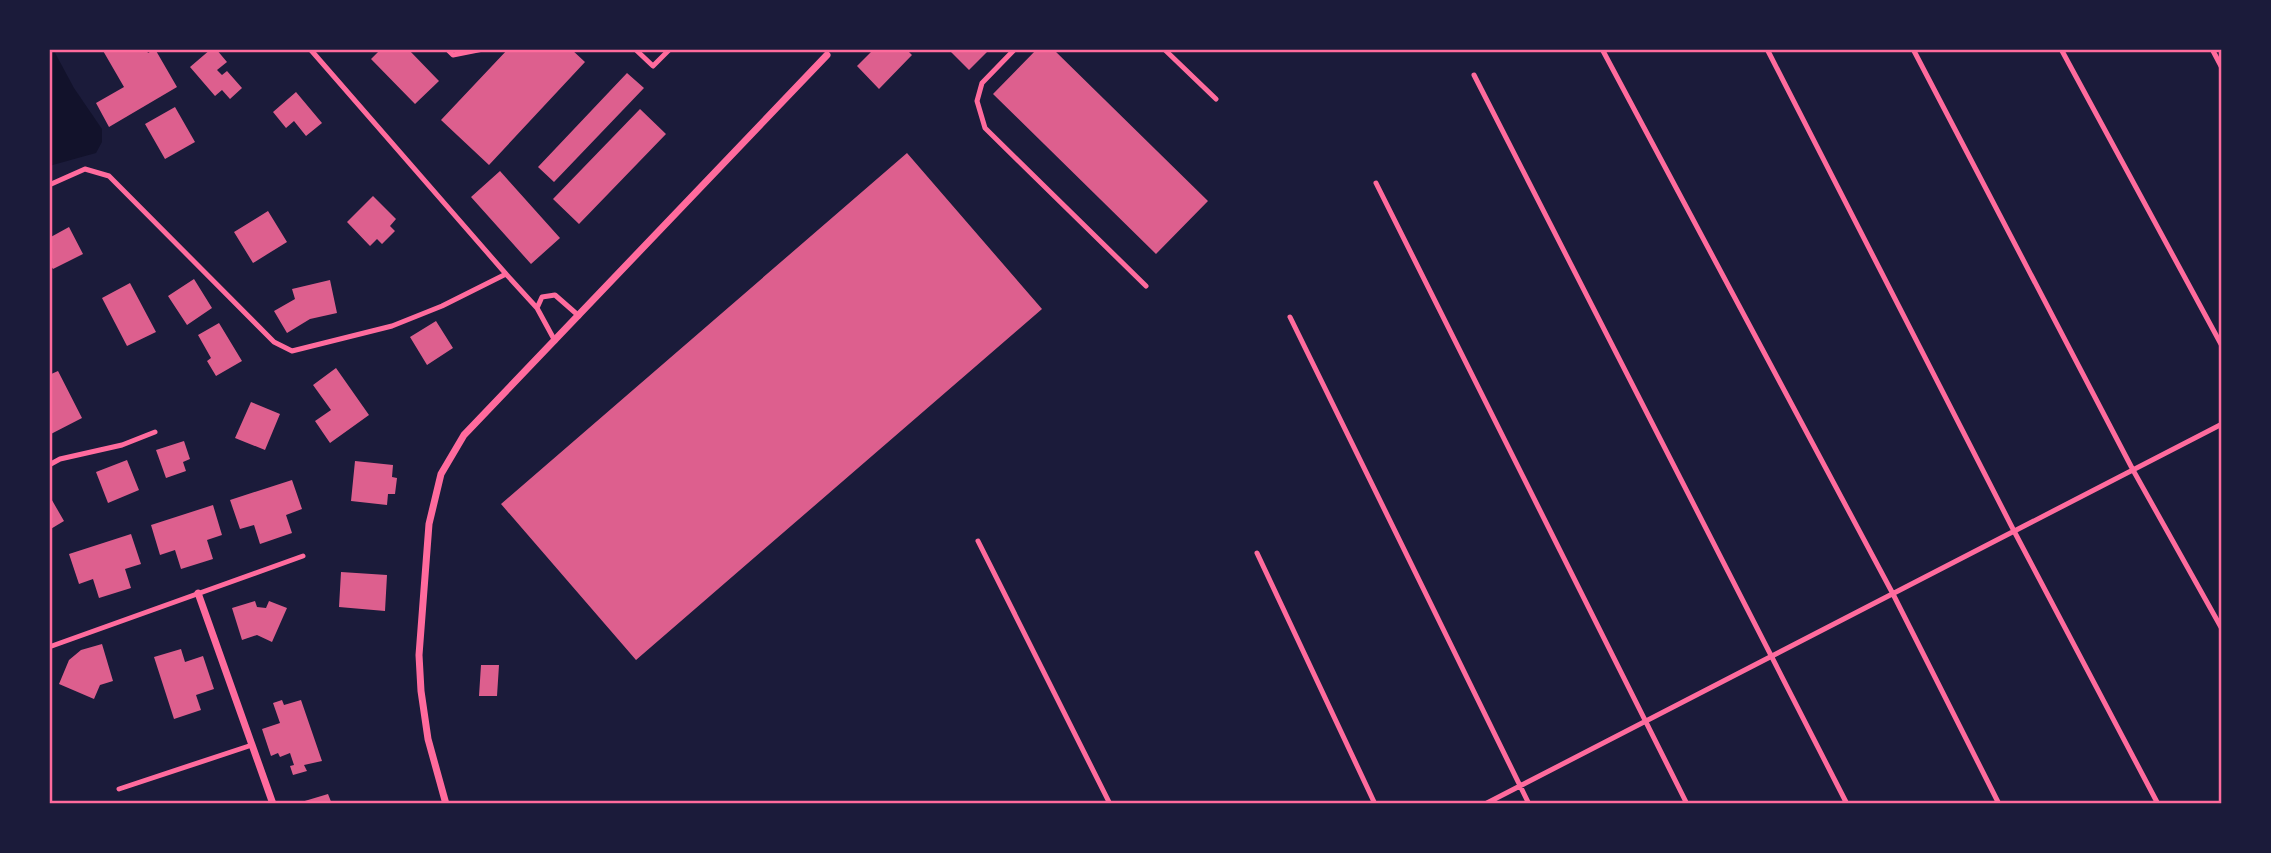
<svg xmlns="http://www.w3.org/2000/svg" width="2271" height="853" viewBox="0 0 2271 853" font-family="'PT Sans Narrow',sans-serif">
  <rect width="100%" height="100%" fill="#1b1b3a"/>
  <path fill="#12122b" d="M 49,49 L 53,49 L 74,88 L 102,129 L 102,142 L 96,153 L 49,166 Z"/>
  <path fill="#dd5f8e" d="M 102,49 L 146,49 L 148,53 L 155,49 L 177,87 L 109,127 L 96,103 L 124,87 Z
    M 211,49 L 216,49 L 227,62 L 217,70 L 222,75 L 227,71 L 242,88 L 230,99 L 222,90 L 215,96 L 190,67 Z
    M 381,49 L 408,49 L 439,81 L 415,104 L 371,59 Z
    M 508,49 L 571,49 L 585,62 L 489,165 L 441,120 Z
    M 874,49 L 906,49 L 912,55 L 879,89 L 857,66 Z
    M 948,49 L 990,49 L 969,70 Z
    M 1037,49 L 1053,49 L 1208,201 L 1156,254 L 993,94 Z
    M 627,73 L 644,88 L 554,182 L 538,167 Z
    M 296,92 L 322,123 L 306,136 L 294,121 L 286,128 L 273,112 Z
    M 175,107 L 195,142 L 165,159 L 145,124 Z
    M 640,109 L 666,134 L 579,224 L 553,199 Z
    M 907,153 L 1042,309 L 636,660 L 501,504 Z
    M 500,171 L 560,238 L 531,264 L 471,197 Z
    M 373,196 L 396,219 L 390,226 L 395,231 L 382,244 L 377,239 L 370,246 L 347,222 Z
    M 268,211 L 287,242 L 253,263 L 234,232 Z
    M 69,227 L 83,254 L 53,269 L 49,263 L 49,238 Z
    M 194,279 L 212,308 L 187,325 L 168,296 Z
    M 330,280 L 337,313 L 310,319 L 287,333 L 274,311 L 295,299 L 292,289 Z
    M 130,283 L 156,332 L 127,346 L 102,298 Z
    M 436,321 L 453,348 L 427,365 L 410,337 Z
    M 219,323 L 242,361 L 216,376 L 207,361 L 211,358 L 198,335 Z
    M 336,368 L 369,415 L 330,443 L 315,421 L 331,410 L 313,385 Z
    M 58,371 L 82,418 L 49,435 L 49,375 Z
    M 251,402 L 280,414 L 265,450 L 235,438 Z
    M 184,441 L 190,459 L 183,462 L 186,471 L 166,478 L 156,450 Z
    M 127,460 L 139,490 L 108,503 L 96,472 Z
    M 355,461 L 393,465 L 392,477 L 397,478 L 395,494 L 388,494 L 387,505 L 351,501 Z
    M 292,480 L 302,509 L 286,515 L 292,533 L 260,544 L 254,525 L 240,529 L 230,500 Z
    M 49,495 L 64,521 L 49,530 Z
    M 213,505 L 222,535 L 207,540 L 213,559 L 181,569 L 175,550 L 160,555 L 151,525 Z
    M 131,534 L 141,564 L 125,569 L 131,588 L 99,598 L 93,579 L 79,584 L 69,554 Z
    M 341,572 L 387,575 L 385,611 L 339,607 Z
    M 255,601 L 257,607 L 266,608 L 269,601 L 287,608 L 272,642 L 257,635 L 242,640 L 232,608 Z
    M 102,644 L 113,681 L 100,685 L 94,699 L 59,684 L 69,660 L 81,650 Z
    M 181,649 L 185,662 L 203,656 L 214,689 L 196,695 L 201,710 L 174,719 L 154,657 Z
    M 481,665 L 499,665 L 497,696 L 479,696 Z
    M 282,700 L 284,705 L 301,700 L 322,761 L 304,765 L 307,771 L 293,775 L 290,766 L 294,765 L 290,753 L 280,757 L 278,753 L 271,756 L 262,729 L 280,723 L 273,703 Z
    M 328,794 L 332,804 L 298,804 L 298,803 Z"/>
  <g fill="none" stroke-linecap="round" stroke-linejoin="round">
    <path stroke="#ff6b9d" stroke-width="5" d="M 447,49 L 453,55 L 483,49
      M 635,49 L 653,66 L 670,49
      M 1015,49 L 982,83 L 977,101 L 985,128 L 1146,286
      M 1164,49 L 1216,99
      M 1602,49 L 1893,594 L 1999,804
      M 1767,49 L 2014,531 L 2158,804
      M 1913,49 L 2133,470 L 2222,629
      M 2061,49 L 2222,346
      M 2212,49 L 2222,68
      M 1474,75 L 1847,804
      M 1376,183 L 1687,804
      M 49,185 L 85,169 L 109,176 L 274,342 L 292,351 L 392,326 L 442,306 L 506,274 L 310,49
      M 506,274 L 537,308
      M 1290,317 L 1529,804
      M 555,341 L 537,308 L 542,297 L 555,295 L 579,316
      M 49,465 L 60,459 L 122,445 L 155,432
      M 978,541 L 1110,804
      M 1257,553 L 1375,804
      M 49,647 L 303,556
      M 119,789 L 252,745
      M 1485,804 L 2222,424"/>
    <path stroke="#ff6b9d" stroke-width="7" d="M 198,593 L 273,804
      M 446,804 L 428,739 L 421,691 L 419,655 L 429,524 L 441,474 L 464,435 L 827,55"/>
  </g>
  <rect width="2271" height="853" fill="none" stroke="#1b1b3a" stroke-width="102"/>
  <rect x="51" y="51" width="2169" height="751" fill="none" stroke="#ff6b9d" stroke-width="2.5"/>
</svg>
